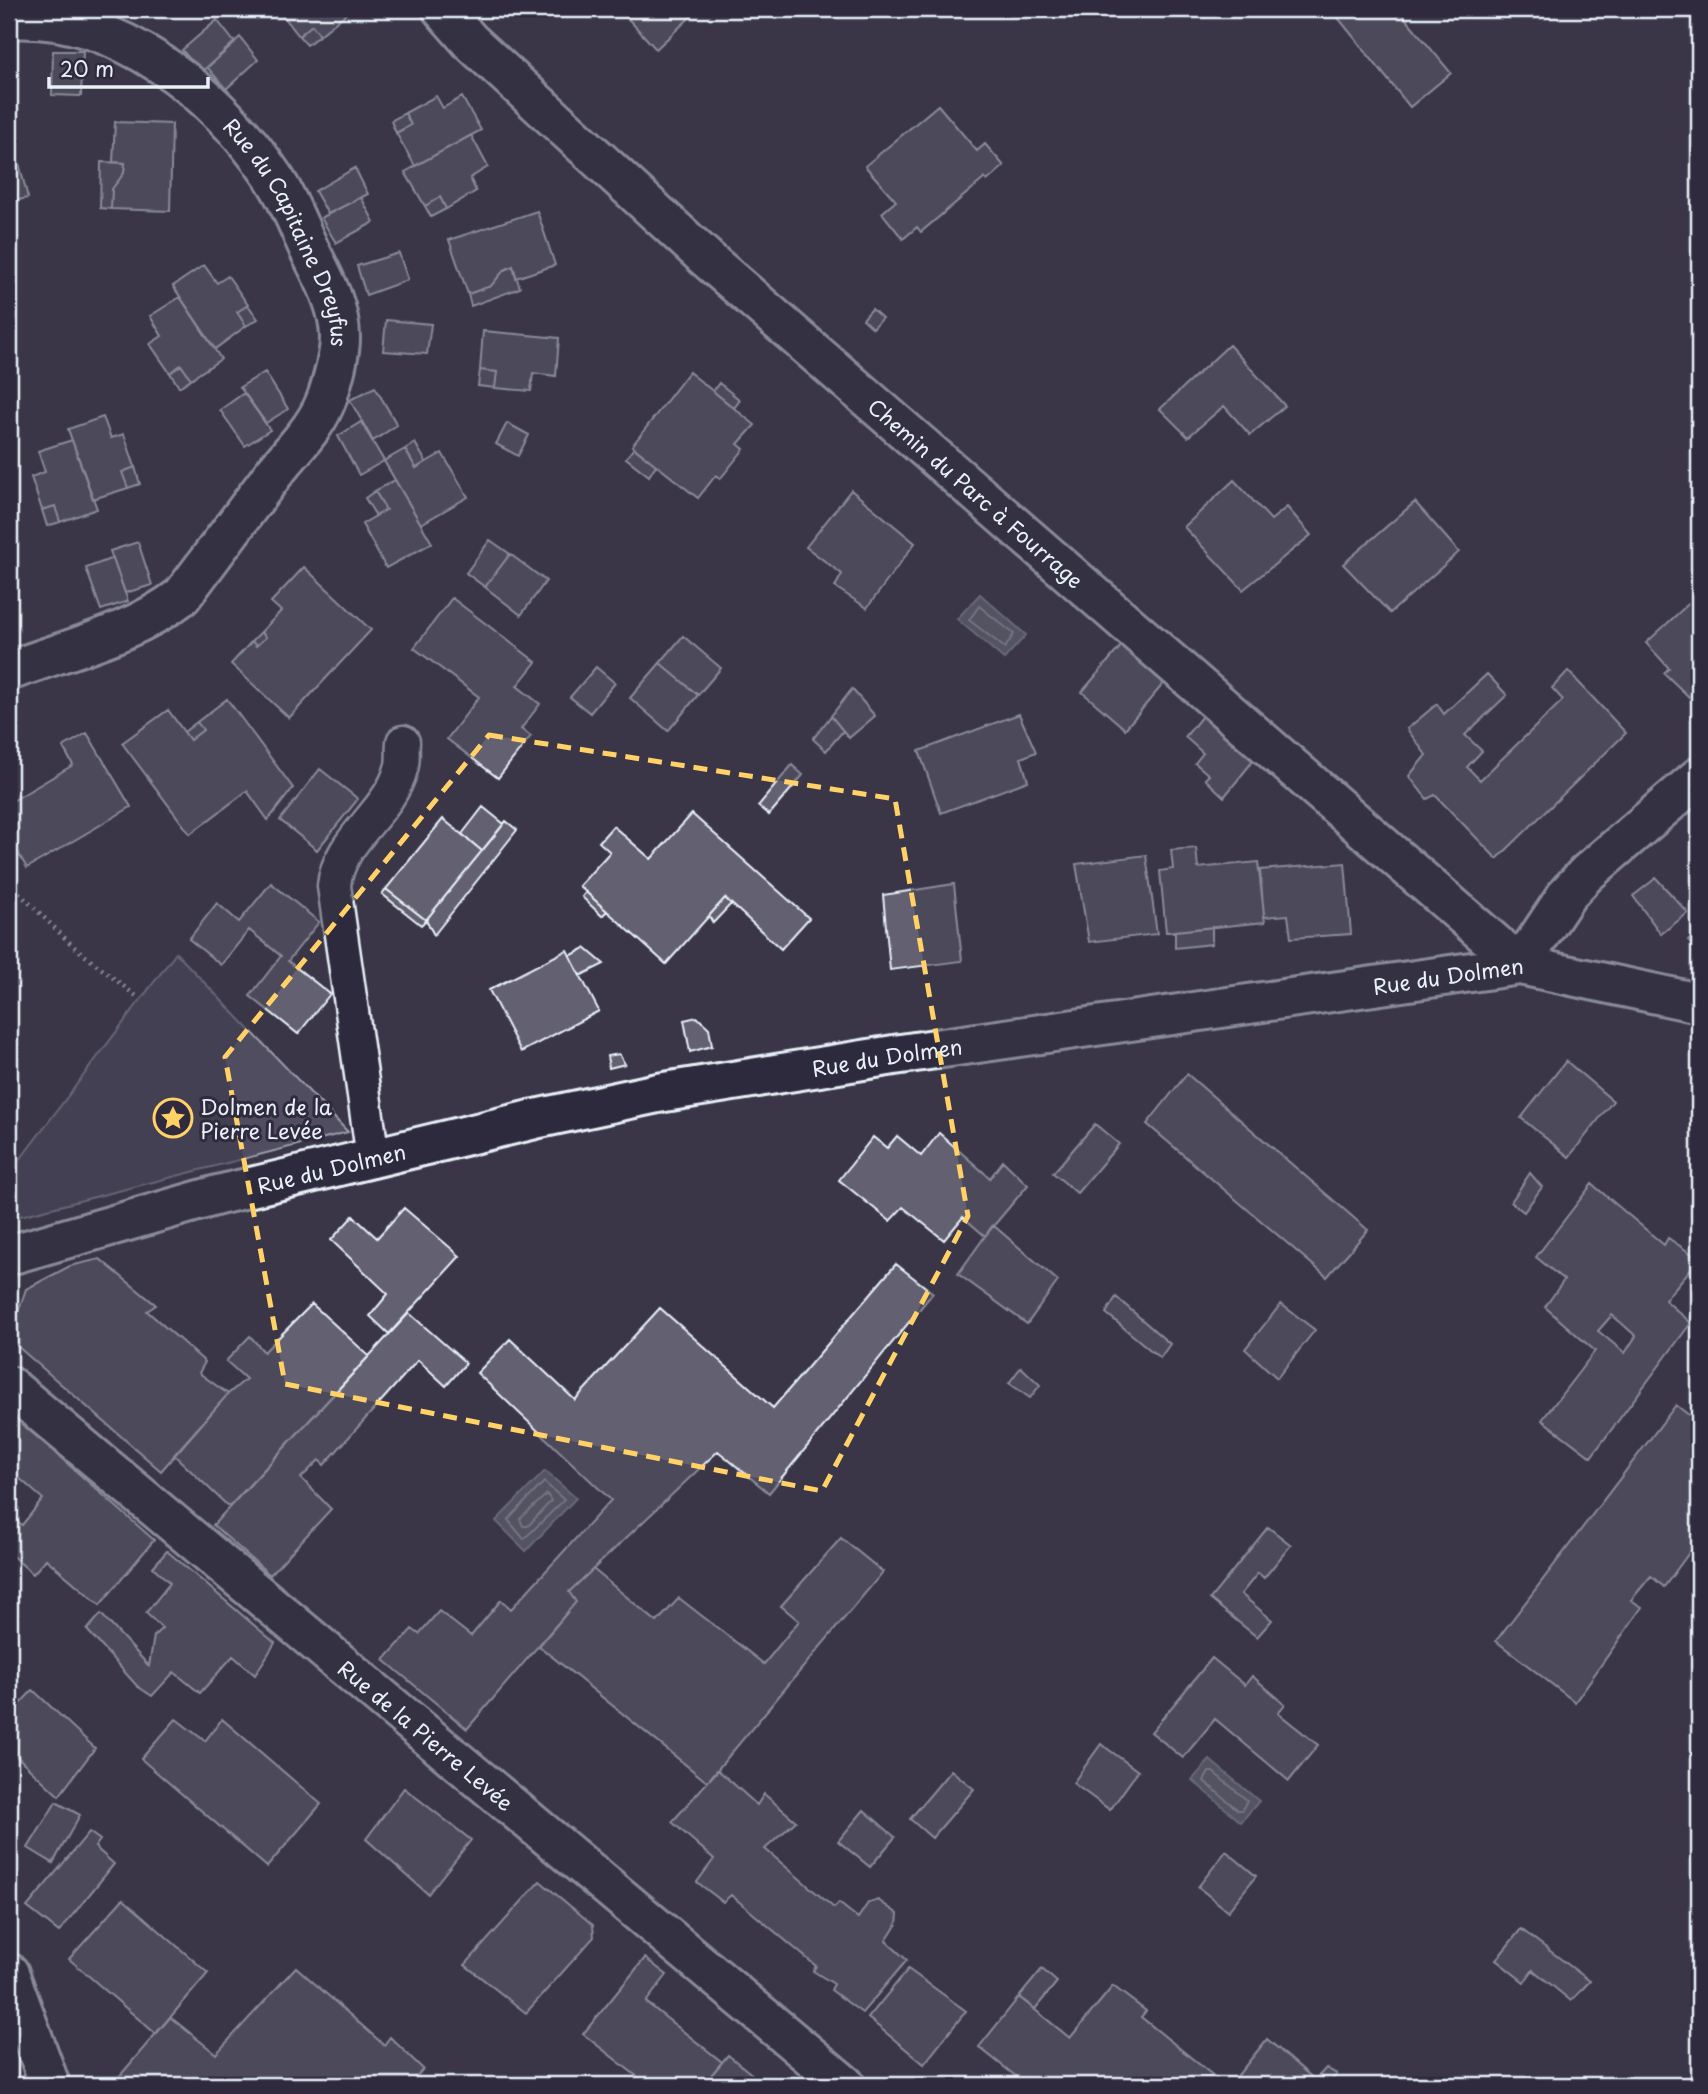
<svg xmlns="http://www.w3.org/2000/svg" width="1708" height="2094" viewBox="0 0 1708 2094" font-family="'Playpen Sans',sans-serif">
  <rect width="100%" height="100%" fill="#3a3648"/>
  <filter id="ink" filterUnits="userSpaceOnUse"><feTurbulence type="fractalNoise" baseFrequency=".0143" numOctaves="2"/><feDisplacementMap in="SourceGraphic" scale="14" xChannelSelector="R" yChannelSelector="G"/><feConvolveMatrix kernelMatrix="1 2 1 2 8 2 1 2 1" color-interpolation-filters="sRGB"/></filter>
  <g filter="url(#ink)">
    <path fill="#504e5f" stroke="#9ca0ac" stroke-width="2" d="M 176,953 L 348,1132 L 9,1219 L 9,1174 Z"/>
    <path fill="#737482" stroke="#a2a6b1" stroke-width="2" d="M 980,594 L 1026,635 L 1004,659 L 957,619 Z
      M 545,1471 L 576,1498 L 526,1551 L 496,1521 Z
      M 1210,1760 L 1259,1801 L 1241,1822 L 1192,1780 Z"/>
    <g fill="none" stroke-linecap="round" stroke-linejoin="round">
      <path stroke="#b9bfc9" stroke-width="2" d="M 979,606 L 1014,634 L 1005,648 L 969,620 Z
        M 544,1482 L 564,1500 L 524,1539 L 508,1520 Z
        M 547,1494 L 551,1501 L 528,1526 L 523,1526 L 520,1519 Z
        M 1209,1772 L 1213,1772 L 1247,1800 L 1242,1810 L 1238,1810 L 1204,1781 Z"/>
    </g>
    <path fill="#636171" stroke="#e8f1f8" stroke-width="2" fill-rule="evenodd" d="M 278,9 L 344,9 L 347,13 L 320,35 L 312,25 L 299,36 Z
      M 619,9 L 699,9 L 656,49 Z
      M 1331,9 L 1398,9 L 1451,73 L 1410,107 Z
      M 217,20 L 235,43 L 201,73 L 182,50 Z
      M 312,25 L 320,35 L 307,45 L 299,36 Z
      M 240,37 L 258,60 L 226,89 L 207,67 Z
      M 53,51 L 83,51 L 81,96 L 52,95 Z
      M 436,96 L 443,108 L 462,97 L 481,130 L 415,166 L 396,133 L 411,125 L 405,113 Z
      M 938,105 L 977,151 L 985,144 L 1004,166 L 987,181 L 985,178 L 921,232 L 917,227 L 903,239 L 882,213 L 896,201 L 865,166 Z
      M 405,113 L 411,125 L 396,133 L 391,121 Z
      M 115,122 L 172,124 L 170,211 L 111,209 L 112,189 L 124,173 L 125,163 L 113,162 Z
      M 471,135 L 488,167 L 470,178 L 476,191 L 446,209 L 440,197 L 425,206 L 405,172 Z
      M 15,148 L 28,198 L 9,202 L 9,150 Z
      M 101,162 L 125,163 L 124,173 L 112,189 L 111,209 L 100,208 Z
      M 355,168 L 368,194 L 328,214 L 315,191 Z
      M 361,197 L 374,222 L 336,243 L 321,218 Z
      M 440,197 L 446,209 L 431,217 L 425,206 Z
      M 537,211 L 555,265 L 516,278 L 513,266 L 504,270 L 491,286 L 468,294 L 449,240 Z
      M 399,253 L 408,280 L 366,295 L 357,266 Z
      M 204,265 L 217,283 L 228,276 L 248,305 L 237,312 L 246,326 L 215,349 L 173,286 Z
      M 513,266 L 520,288 L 471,306 L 468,294 L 491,286 L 504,270 Z
      M 180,297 L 221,359 L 191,379 L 181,365 L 170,373 L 150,344 L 162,336 L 150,316 Z
      M 248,305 L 258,319 L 246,326 L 237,312 Z
      M 872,309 L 882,318 L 873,328 L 863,319 Z
      M 386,320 L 431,324 L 427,354 L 383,351 Z
      M 483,331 L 559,338 L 556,376 L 533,373 L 531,391 L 495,388 L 497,372 L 480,370 Z
      M 1229,345 L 1285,406 L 1250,435 L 1224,406 L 1188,437 L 1160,409 Z
      M 181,365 L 191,379 L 179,387 L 170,373 Z
      M 480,370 L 497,372 L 495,388 L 478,386 Z
      M 265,372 L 288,409 L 266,423 L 240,387 Z
      M 689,372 L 755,425 L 738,444 L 744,449 L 720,479 L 716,475 L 698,498 L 632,446 Z
      M 719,383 L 740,400 L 734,408 L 713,391 Z
      M 375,387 L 397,425 L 373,441 L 350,400 Z
      M 244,393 L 270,430 L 245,446 L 220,410 Z
      M 103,417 L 111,438 L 124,434 L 135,467 L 122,472 L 128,488 L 93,499 L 68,429 Z
      M 361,422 L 384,461 L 359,475 L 338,436 Z
      M 507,423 L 529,435 L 518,456 L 496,444 Z
      M 72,440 L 97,509 L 60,522 L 55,506 L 42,510 L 31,477 L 45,472 L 38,451 Z
      M 415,443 L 426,462 L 416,468 L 405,449 Z
      M 634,448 L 656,465 L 649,476 L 626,458 Z
      M 405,449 L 416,468 L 442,453 L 468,497 L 421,524 L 384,461 Z
      M 135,467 L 140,484 L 128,488 L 122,472 Z
      M 395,480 L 432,543 L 386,568 L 362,524 L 386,510 L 375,491 Z
      M 1234,480 L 1271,520 L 1287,507 L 1311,535 L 1243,590 L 1184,527 Z
      M 851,490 L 915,543 L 867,608 L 835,587 L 842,574 L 806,547 Z
      M 375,491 L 386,510 L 376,516 L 365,498 Z
      M 1415,502 L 1459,552 L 1390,613 L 1343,564 Z
      M 55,506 L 60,522 L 47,526 L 42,510 Z
      M 490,540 L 510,554 L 485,587 L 466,573 Z
      M 138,542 L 152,585 L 125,593 L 110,551 Z
      M 510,554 L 546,581 L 521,615 L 485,587 Z
      M 113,558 L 128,601 L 101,610 L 86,568 Z
      M 304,567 L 371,630 L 289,718 L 231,664 L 252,641 L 256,646 L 266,637 L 261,632 L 281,611 L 271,602 Z
      M 1699,594 L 1699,687 L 1689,697 L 1664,673 L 1669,668 L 1646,643 Z
      M 452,598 L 536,662 L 517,686 L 540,704 L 521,729 L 531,736 L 498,778 L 447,739 L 479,697 L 414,648 Z
      M 261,632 L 266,637 L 256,646 L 252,641 Z
      M 683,636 L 721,668 L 698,695 L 660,663 Z
      M 1121,646 L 1164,683 L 1125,729 L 1082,692 Z
      M 660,663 L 698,695 L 668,731 L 630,698 Z
      M 596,667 L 615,683 L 590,713 L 570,697 Z
      M 1568,671 L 1626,733 L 1497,859 L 1435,795 L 1427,799 L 1409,776 L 1426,755 L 1407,729 L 1437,704 L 1444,714 L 1487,674 L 1507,695 L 1465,735 L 1482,751 L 1467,767 L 1480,780 L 1563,700 L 1552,688 Z
      M 852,689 L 875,716 L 849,738 L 831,716 Z
      M 227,699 L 293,788 L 268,820 L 247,791 L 190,834 L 122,743 L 168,710 L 190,740 L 203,730 L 197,722 Z
      M 1019,714 L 1036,752 L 1021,758 L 1028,781 L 941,813 L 919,751 Z
      M 831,716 L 843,731 L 826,751 L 813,739 Z
      M 1202,716 L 1253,761 L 1224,797 L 1205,779 L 1209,775 L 1195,763 L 1203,753 L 1185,737 Z
      M 197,722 L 203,730 L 190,740 L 184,732 Z
      M 87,733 L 131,807 L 27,868 L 9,838 L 9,803 L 73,765 L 63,747 Z
      M 792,765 L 803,775 L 769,815 L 758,806 Z
      M 320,769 L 358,799 L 317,850 L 280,820 Z
      M 483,807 L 504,824 L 482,851 L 462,834 Z
      M 692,814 L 809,918 L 781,949 L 725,898 L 666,964 L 579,886 L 610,852 L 599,842 L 613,826 L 651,859 Z
      M 443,819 L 482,851 L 426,920 L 386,889 Z
      M 506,821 L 517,830 L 434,935 L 426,920 Z
      M 1196,848 L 1198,868 L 1258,862 L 1265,922 L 1166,932 L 1160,871 L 1173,869 L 1171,850 Z
      M 1146,855 L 1157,934 L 1089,942 L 1076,864 Z
      M 1345,863 L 1351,934 L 1291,938 L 1288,915 L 1264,917 L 1260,870 Z
      M 1656,878 L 1688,913 L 1661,934 L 1633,896 Z
      M 271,883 L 319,922 L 288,961 L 330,994 L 298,1034 L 250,996 L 281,956 L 249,930 L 221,965 L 189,939 L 217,903 L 239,922 Z
      M 954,884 L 962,961 L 890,970 L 883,895 Z
      M 386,889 L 426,920 L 421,925 L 382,894 Z
      M 586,892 L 607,911 L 602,916 L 582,897 Z
      M 725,898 L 731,904 L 713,923 L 709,916 Z
      M 1212,927 L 1212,944 L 1175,948 L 1175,931 Z
      M 1699,931 L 1699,951 L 1688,941 Z
      M 585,948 L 604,964 L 580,976 L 570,956 Z
      M 567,950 L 599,1011 L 521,1052 L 489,990 Z
      M 697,1017 L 709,1028 L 712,1046 L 690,1052 L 684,1020 Z
      M 619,1054 L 625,1064 L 609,1068 L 607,1056 Z
      M 1566,1061 L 1613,1101 L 1569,1157 L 1521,1118 Z
      M 1187,1074 L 1368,1230 L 1327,1277 L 1147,1124 Z
      M 1095,1124 L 1119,1144 L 1077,1193 L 1053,1173 Z
      M 939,1133 L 990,1178 L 1003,1161 L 1028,1185 L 985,1236 L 963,1217 L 944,1240 L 903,1207 L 890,1221 L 839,1180 L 873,1137 L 887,1148 L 897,1136 L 921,1156 Z
      M 1530,1173 L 1542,1187 L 1524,1212 L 1511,1202 Z
      M 1592,1184 L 1664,1245 L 1668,1238 L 1699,1259 L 1665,1300 L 1691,1323 L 1591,1457 L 1542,1420 L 1595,1351 L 1545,1307 L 1564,1280 L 1536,1257 ZM 1612,1315 L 1636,1336 L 1625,1353 L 1598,1331 Z
      M 404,1208 L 460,1256 L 389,1334 L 370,1316 L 388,1294 L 331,1240 L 353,1216 L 377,1238 Z
      M 993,1225 L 1058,1281 L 1027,1324 L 958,1274 Z
      M 100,1259 L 156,1305 L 147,1311 L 205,1362 L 199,1373 L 228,1394 L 161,1471 L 9,1339 L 26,1289 L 70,1266 Z
      M 896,1264 L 933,1293 L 769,1493 L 718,1451 L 569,1592 L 576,1602 L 467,1729 L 384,1660 L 412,1629 L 419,1634 L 439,1611 L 471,1636 L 501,1600 L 511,1609 L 611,1500 L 477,1373 L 510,1339 L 575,1400 L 660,1308 L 773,1408 Z
      M 1116,1297 L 1170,1344 L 1160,1358 L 1106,1313 Z
      M 312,1304 L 369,1356 L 229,1507 L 174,1455 L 228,1394 L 246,1379 L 226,1361 L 250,1336 L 264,1352 Z
      M 1281,1304 L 1315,1330 L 1277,1378 L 1245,1349 Z
      M 409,1313 L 466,1363 L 446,1386 L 418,1360 L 324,1465 L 319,1460 L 301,1478 L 331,1509 L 270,1575 L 213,1525 Z
      M 1021,1367 L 1040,1385 L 1030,1398 L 1009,1383 Z
      M 1676,1405 L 1699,1423 L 1699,1539 L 1664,1587 L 1651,1576 L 1631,1600 L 1642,1607 L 1575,1702 L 1496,1641 Z
      M 9,1412 L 154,1540 L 100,1605 L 46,1559 L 33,1574 L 9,1553 L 9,1515 L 22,1525 L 43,1499 L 9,1469 Z
      M 1268,1527 L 1291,1545 L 1264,1578 L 1258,1573 L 1241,1594 L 1272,1620 L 1257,1637 L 1210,1599 Z
      M 841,1538 L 883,1572 L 707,1782 L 539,1646 L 576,1602 L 569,1592 L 593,1569 L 657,1622 L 679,1598 L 764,1664 L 799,1621 L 781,1606 Z
      M 167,1551 L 275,1643 L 255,1675 L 233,1656 L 200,1693 L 174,1672 L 152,1696 L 137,1686 L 87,1630 L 101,1614 L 149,1666 L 154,1636 L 162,1628 L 146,1613 L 170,1583 L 153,1567 Z
      M 1212,1658 L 1245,1685 L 1252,1676 L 1285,1704 L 1278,1713 L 1318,1745 L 1289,1781 L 1215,1719 L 1183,1758 L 1151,1732 Z
      M 33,1690 L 95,1748 L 59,1796 L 9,1749 L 9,1715 Z
      M 176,1719 L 205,1741 L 222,1719 L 321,1804 L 267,1867 L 141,1759 Z
      M 1101,1744 L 1138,1771 L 1110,1810 L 1073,1783 Z
      M 718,1770 L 757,1805 L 764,1794 L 796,1821 L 765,1849 L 834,1908 L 839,1903 L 858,1918 L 868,1903 L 878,1900 L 898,1914 L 897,1924 L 886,1941 L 907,1960 L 862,2013 L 831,1990 L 834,1984 L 813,1971 L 816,1966 L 731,1895 L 723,1902 L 697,1882 L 714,1859 L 672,1822 Z
      M 951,1770 L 974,1789 L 932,1838 L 910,1819 Z
      M 404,1788 L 471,1840 L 428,1894 L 366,1839 Z
      M 56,1802 L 80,1815 L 53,1863 L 28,1848 Z
      M 864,1810 L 895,1837 L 870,1867 L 838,1841 Z
      M 89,1832 L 100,1840 L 95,1847 L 114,1864 L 59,1932 L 27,1907 Z
      M 1226,1851 L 1256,1876 L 1228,1911 L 1198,1887 Z
      M 540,1881 L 593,1925 L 594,1937 L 526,2013 L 465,1965 Z
      M 123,1899 L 208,1973 L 156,2034 L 69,1959 Z
      M 1521,1929 L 1590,1981 L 1571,2001 L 1533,1970 L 1524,1982 L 1496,1960 Z
      M 645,1958 L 667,1975 L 646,2002 L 722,2062 L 703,2085 L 648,2085 L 583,2034 Z
      M 296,1967 L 384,2045 L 390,2037 L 423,2069 L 409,2085 L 160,2085 L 156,2082 L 153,2085 L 112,2085 L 170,2017 L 216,2054 Z
      M 908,1969 L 966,2011 L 924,2064 L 868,2018 Z
      M 1042,1969 L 1057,1982 L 1035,2009 L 1019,1997 Z
      M 1113,1986 L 1146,2011 L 1141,2017 L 1221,2082 L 1219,2085 L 1027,2085 L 979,2047 L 1019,1997 L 1070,2038 Z
      M 1267,2039 L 1315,2080 L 1326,2068 L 1337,2074 L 1328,2085 L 1230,2085 Z
      M 728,2055 L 759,2080 L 769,2085 L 703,2085 Z"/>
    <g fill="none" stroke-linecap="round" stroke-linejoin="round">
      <defs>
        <path id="service" d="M 373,1158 L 334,886 C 338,839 389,814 401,769 C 404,761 402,751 403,742"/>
        <g id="minor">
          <path id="s1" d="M 442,9 L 470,41 L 707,259 L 1520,965"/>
          <path id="s2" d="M 9,19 C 117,12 216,92 274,178 C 289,200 298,225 309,249 C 323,277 340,306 340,338 C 340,355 333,379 328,395 C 318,426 294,448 274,473 C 243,514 213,555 182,596 C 133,634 67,649 9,671"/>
          <path d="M 1520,965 L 1568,893 L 1587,873 L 1699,777"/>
          <path id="s3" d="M 9,1255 L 218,1195 L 535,1119 L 658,1093 L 894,1055 L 1520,965 L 1699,1003"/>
          <path id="s4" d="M 9,1386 L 845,2085"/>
          <path d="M 9,1973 L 50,2085"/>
        </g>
      </defs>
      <use href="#service" stroke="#e8f1f8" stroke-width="37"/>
      <use href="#minor" stroke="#e8f1f8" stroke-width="44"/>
      <path stroke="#e8f1f8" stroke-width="4.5" stroke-dasharray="2 5" stroke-linecap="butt" d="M 9,883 L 73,946 L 136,996"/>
      <use href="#service" stroke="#2f2a3d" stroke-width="32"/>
      <use href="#minor" stroke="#2f2a3d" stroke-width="38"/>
    </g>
  </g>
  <path d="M0 0H1708V2094H0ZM 489,735 L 895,799 L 968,1216 L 822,1491 L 285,1384 L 225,1057 Z" fill="#3a3648" fill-opacity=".55" fill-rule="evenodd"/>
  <path fill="none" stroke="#ffd166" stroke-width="5" stroke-dasharray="14 9" stroke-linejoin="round" d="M 489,735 L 895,799 L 968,1216 L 822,1491 L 285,1384 L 225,1057 Z"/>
  <defs>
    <symbol id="sight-ring" viewBox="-11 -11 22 22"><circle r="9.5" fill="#2f2a3d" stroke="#ffd166" stroke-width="1.5"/><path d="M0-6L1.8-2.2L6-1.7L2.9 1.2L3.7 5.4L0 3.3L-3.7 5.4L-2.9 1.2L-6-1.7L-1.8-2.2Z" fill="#ffd166"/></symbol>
  </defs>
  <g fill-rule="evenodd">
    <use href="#sight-ring" x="151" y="1096" width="44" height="44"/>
  </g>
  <g text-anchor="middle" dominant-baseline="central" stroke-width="6" stroke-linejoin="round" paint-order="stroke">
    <g font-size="21" fill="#e8f1f8" stroke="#2f2a3d">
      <text stroke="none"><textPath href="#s2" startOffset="378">Rue du Capitaine Dreyfus</textPath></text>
      <text stroke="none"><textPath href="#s1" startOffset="721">Chemin du Parc à Fourrage</textPath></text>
      <text stroke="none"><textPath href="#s3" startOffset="1468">Rue du Dolmen</textPath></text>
      <text stroke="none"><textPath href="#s3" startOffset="901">Rue du Dolmen</textPath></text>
      <text stroke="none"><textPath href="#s3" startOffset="334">Rue du Dolmen</textPath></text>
      <text stroke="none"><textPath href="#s4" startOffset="544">Rue de la Pierre Levée</textPath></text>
    </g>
    <g font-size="21" fill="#e8f1f8" stroke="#2f2a3d" text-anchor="start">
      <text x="200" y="1106">Dolmen de la<tspan x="200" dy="24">Pierre Levée</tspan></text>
    </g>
  </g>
  <rect width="1708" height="2094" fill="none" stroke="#2f2a3d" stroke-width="35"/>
  <rect x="18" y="18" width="1673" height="2059" fill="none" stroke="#e8f1f8" stroke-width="2.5" filter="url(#ink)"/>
  <path d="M49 77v10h159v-10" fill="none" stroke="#e8f1f8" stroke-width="3.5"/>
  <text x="60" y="77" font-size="21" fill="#e8f1f8" stroke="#2f2a3d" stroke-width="5" paint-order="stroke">20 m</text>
</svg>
